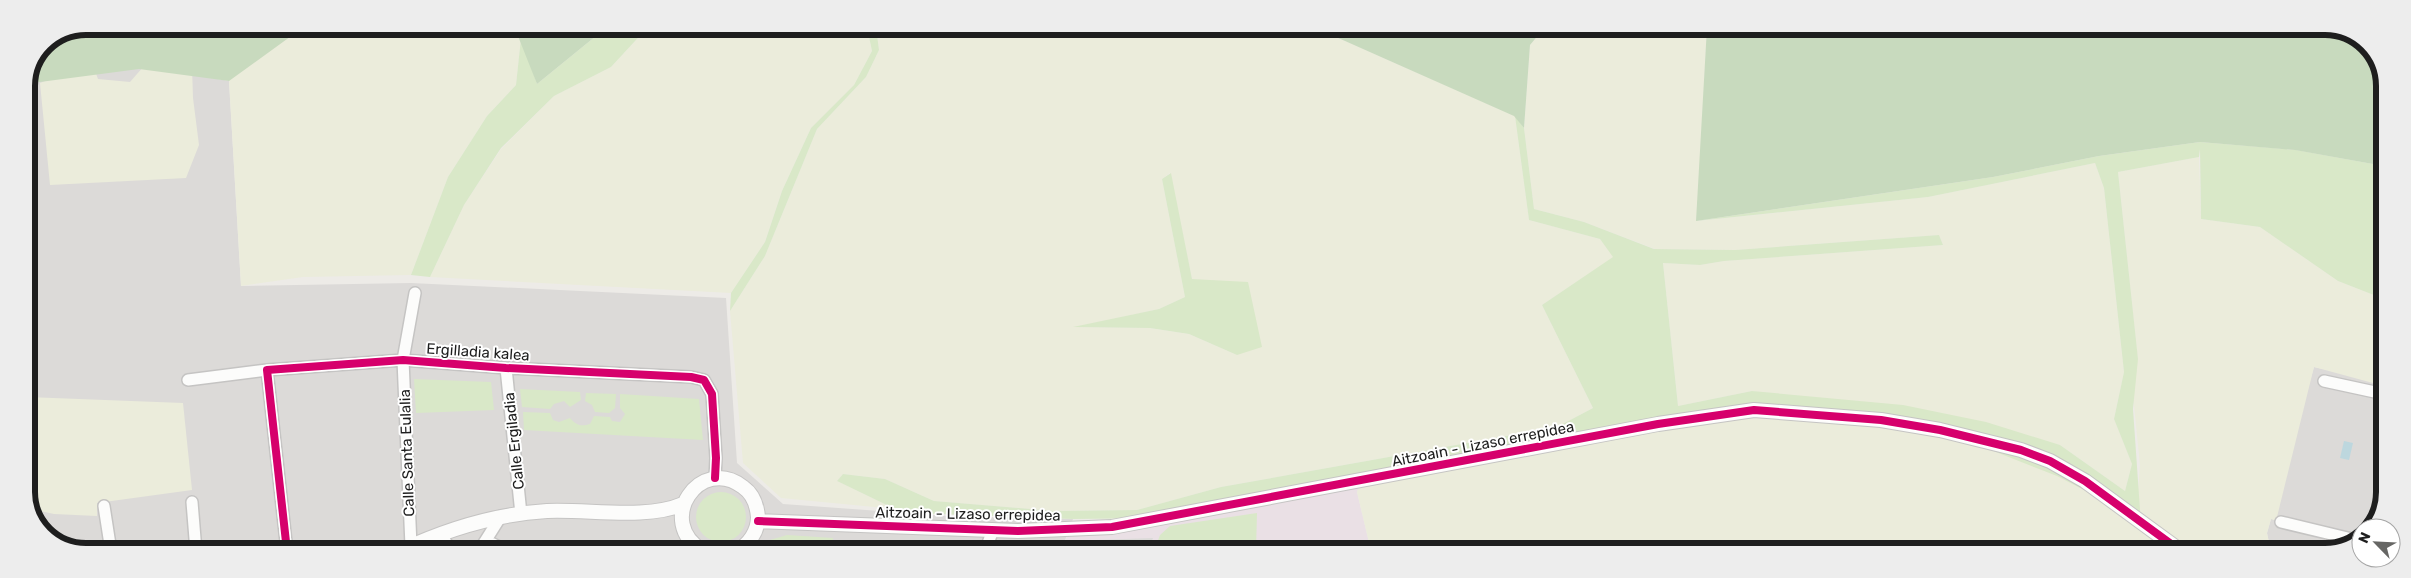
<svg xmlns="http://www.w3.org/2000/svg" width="2411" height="578" viewBox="0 0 2411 578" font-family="Rubik,sans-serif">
  <rect width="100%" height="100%" fill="#edebe7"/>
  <path fill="#dcdad8" d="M 144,66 L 229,81 L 241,286 L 411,283 L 726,298 L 737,463 L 783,504 L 949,516 L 1073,519 L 1061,551 L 74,551 L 41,532 L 27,500 L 26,86 L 30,77 Z
    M 2314,367 L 2384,382 L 2384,504 L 2370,528 L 2361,528 L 2361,538 L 2325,552 L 2271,552 L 2267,533 Z"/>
  <path fill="#eae0e5" d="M 1361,481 L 1357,492 L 1371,551 L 1061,551 L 1070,529 Z"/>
  <path fill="#dbdad8" d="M 1153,538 L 1148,551 L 1061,551 L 1065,541 Z"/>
  <path fill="#ebecdb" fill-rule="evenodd" d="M 296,26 L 515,26 L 521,38 L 516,85 L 487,116 L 448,177 L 411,275 L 303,277 L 241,286 L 229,81 L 236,64 Z
    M 648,27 L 867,27 L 872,51 L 854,85 L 811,128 L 782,191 L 765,242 L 731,293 L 430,277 L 464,205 L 501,149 L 554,96 L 611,67 Z
    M 876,27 L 1268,27 L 1327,33 L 1515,116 L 1529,220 L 1600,239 L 1614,257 L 1542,305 L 1593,408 L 1557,427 L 1221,487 L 1137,510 L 1054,511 L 934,501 L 885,479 L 843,474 L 837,481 L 895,509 L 781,498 L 743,463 L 730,311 L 765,256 L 817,129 L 866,77 L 879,50 ZM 1170,173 L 1192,279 L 1237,355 L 1189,334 L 1150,328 L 1076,327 L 1159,309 L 1185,297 L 1162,179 Z
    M 1545,27 L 1707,27 L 1697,221 L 1928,197 L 2095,163 L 2104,188 L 2124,372 L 2114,419 L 2132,464 L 2125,491 L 2060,445 L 1752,391 L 1678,406 L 1663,263 L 1700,265 L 1724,261 L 1943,245 L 1939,235 L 1735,250 L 1655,249 L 1584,222 L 1534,209 L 1524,128 L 1530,45 Z
    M 92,62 L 98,79 L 130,82 L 144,66 L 192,67 L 193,98 L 199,145 L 186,178 L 50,185 L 40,83 Z
    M 2199,157 L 2201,219 L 2260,227 L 2338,281 L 2384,299 L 2384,386 L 2314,367 L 2276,521 L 2271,519 L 2267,533 L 2271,552 L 1371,551 L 1357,492 L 1361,481 L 1754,410 L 1940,430 L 2085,481 L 2136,518 L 2140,465 L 2129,356 L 2138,361 L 2118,172 Z
    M 27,397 L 183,403 L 192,490 L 97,503 L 97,516 L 54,514 L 31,509 L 27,500 Z"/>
  <path fill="#d9e8c8" d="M 607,27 L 648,27 L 611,67 L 554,96 L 501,148 L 464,205 L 430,277 L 411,275 L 448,177 L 487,116 L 516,85 L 521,38 L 537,84 Z
    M 867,27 L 876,27 L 879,50 L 866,77 L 817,129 L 765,256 L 730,311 L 731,293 L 765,242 L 782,191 L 811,128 L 854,85 L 872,51 Z
    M 1515,116 L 1524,128 L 1534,209 L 1584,222 L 1654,249 L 1735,250 L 1939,235 L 1943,245 L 1724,261 L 1700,265 L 1663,263 L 1678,406 L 1752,391 L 1903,405 L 1986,422 L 2060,445 L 2125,491 L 2132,464 L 2114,419 L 2124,372 L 2104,188 L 2095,163 L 1928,197 L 1696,221 L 1993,177 L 2099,156 L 2200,142 L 2296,150 L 2384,166 L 2384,299 L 2338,281 L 2260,227 L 2201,219 L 2200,149 L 2199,157 L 2118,172 L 2138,359 L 2133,409 L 2141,524 L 2109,503 L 2057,476 L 1940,430 L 1823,415 L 1678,421 L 1165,518 L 1073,519 L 910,513 L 895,509 L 837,481 L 843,474 L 885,479 L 934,501 L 1054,511 L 1137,510 L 1221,487 L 1557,427 L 1593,408 L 1542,305 L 1613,257 L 1600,239 L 1529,220 Z
    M 1171,173 L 1192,279 L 1248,282 L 1262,347 L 1237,355 L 1189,334 L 1150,328 L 1073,327 L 1159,309 L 1185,297 L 1162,179 Z
    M 414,379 L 491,382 L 494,410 L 416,413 Z
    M 520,389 L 580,392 L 581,400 L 570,407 L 564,401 L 554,404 L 550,409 L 522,407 Z
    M 586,393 L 616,394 L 615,408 L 609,413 L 595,412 L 592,405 L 585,401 Z
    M 620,394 L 699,399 L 703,440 L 524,430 L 523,412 L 550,413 L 553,420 L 559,422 L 570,418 C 576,425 581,427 590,424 L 594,416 L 610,417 L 612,421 L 620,422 L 625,414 L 620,408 Z
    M696 517a25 25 0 1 1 50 0a25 25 0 1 1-50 0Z
    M 1257,513 L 1256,551 L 1154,551 L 1160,535 L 1170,526 Z
    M 787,535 L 833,538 L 832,551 L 760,551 L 770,540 Z"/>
  <path fill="#c8dabe" d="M 86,26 L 305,26 L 229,81 L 139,69 L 40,82 L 28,81 L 44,43 Z
    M 514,26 L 607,27 L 537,84 Z
    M 1268,27 L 1545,27 L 1530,45 L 1524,128 L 1514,116 L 1327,33 Z
    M 1707,27 L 2337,27 L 2370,47 L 2385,82 L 2384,166 L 2295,150 L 2200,142 L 2099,156 L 1993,177 L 1696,221 Z"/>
  <path fill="#bdd7de" d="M 2344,441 L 2353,443 L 2349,460 L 2340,458 Z"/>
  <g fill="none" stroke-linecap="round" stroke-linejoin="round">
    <defs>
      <path id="minor" d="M 506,368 L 521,514
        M 188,380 L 267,370
        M 2324,381 L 2384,394
        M 192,502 L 196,551
        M 104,506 L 111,551
        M 2281,522 L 2356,540
        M 441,534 L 451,551
        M 487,541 L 507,551
        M 411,546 L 403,360 L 415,293
        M 287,551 L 267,370 L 403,360 L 506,368 L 691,377 L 704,380 L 712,394 L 716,458 L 715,478
        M 479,551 L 501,516
        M 985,551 L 993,530"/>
      <path id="tertiary" d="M 758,521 L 1018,531 L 1112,527 L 1658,424 L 1754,410 L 1881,420 L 1940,430 L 2021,450 L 2050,461 L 2085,481 L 2182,552
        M 400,551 C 447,529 495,514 547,511 C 589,509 646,520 683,504
        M 703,551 C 654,522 700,454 743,487 C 753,494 757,505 758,517 C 758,531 749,545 736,551"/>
    </defs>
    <use href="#minor" stroke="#c5c4c3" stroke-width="14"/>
    <use href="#tertiary" stroke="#c5c4c3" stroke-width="16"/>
    <use href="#minor" stroke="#fcfcfb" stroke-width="11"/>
    <use href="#tertiary" stroke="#fcfcfb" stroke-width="14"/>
    <defs>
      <path id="cycleway" d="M 758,521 L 1018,531 L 1112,527 L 1658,424 L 1754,410 L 1881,420 L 1940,430 L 2021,450 L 2050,461 L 2085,481 L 2182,552
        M 287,551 L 267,370 L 403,360 L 506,368 L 691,377 L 704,380 L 712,394 L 716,458 L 715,478"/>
    </defs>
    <use href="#cycleway" stroke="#fff" stroke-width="11"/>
    <use href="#cycleway" stroke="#d6006c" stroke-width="8"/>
  </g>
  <g text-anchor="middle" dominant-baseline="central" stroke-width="4" stroke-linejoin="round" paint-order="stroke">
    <g font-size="15" fill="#1e1e1e" stroke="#fff">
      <text transform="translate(478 352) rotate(4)">Ergilladia kalea</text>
      <text transform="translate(514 441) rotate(-96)">Calle Ergiladia</text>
      <text transform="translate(1483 444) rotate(-11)">Aitzoain - Lizaso errepidea</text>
      <text transform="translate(407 453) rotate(-92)">Calle Santa Eulalia</text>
      <text transform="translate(968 514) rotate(1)">Aitzoain - Lizaso errepidea</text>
    </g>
  </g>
  <path d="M0 0H2411V578H0ZM86 35H2325A51 51 0 0 1 2376 86V492A51 51 0 0 1 2325 543H86A51 51 0 0 1 35 492V86A51 51 0 0 1 86 35Z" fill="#ededed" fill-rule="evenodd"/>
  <path fill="none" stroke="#1e1e1e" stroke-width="6" d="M86 35H2325A51 51 0 0 1 2376 86V492A51 51 0 0 1 2325 543H86A51 51 0 0 1 35 492V86A51 51 0 0 1 86 35Z"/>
  <g transform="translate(2376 543) rotate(294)"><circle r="24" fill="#ffffff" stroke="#a5a5a5"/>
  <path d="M0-4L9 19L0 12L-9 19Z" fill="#666664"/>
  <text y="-8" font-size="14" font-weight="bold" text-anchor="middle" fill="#1e1e1e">N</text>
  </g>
</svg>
